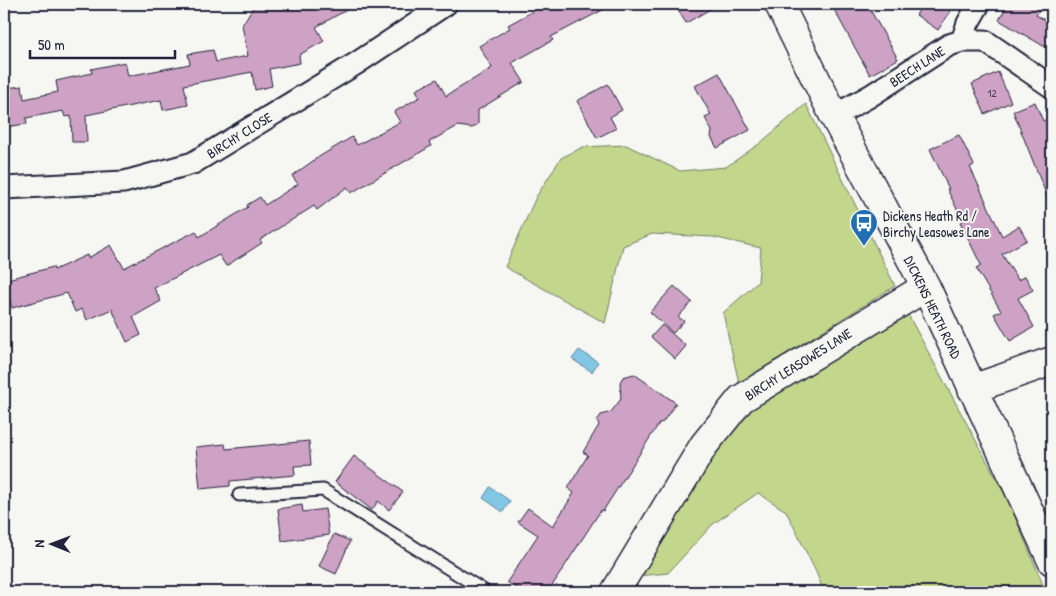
<svg xmlns="http://www.w3.org/2000/svg" width="1056" height="596" viewBox="0 0 1056 596" font-family="'Patrick Hand',sans-serif">
  <rect width="100%" height="100%" fill="#f6f6f2"/>
  <filter id="ink" filterUnits="userSpaceOnUse"><feTurbulence type="fractalNoise" baseFrequency=".02" numOctaves="2"/><feDisplacementMap in="SourceGraphic" scale="10" xChannelSelector="R" yChannelSelector="G"/><feConvolveMatrix kernelMatrix="1 2 1 2 8 2 1 2 1" color-interpolation-filters="sRGB"/></filter>
  <g filter="url(#ink)">
    <path fill="#c2d68c" stroke="#727c64" d="M 806,104 L 895,286 L 739,383 L 723,313 L 758,282 L 761,248 L 713,237 L 652,234 L 623,246 L 605,323 L 505,267 L 536,197 L 561,158 L 583,147 L 626,145 L 680,171 L 726,167 L 759,144 Z
      M 905,309 L 1009,502 L 1046,592 L 824,592 L 816,572 L 786,511 L 758,493 L 713,524 L 668,573 L 638,576 L 735,415 Z"/>
    <path fill="#82c7e3" stroke="#5c85a0" d="M 579,350 L 598,362 L 592,372 L 572,359 Z
      M 490,487 L 510,501 L 503,512 L 483,498 Z"/>
    <path fill="#cea2c5" stroke="#22223b" d="M 255,4 L 357,4 L 316,27 L 324,41 L 299,55 L 300,63 L 269,69 L 272,86 L 255,90 L 252,72 L 184,85 L 188,105 L 163,110 L 161,100 L 86,115 L 87,142 L 72,142 L 71,116 L 65,117 L 63,111 L 26,118 L 27,124 L 4,127 L 4,101 L 8,100 L 6,88 L 22,86 L 24,99 L 58,92 L 56,81 L 92,73 L 91,69 L 125,62 L 128,76 L 190,64 L 188,54 L 213,50 L 216,62 L 248,56 L 242,25 Z
      M 546,4 L 614,4 L 551,37 L 553,40 L 512,63 L 524,82 L 478,110 L 478,124 L 472,128 L 458,126 L 429,142 L 431,146 L 351,193 L 347,187 L 317,210 L 314,206 L 260,240 L 262,243 L 226,266 L 219,255 L 154,288 L 161,301 L 133,317 L 141,335 L 127,342 L 112,309 L 87,320 L 82,309 L 75,312 L 67,293 L 12,308 L 4,280 L 53,267 L 54,270 L 87,255 L 88,258 L 111,245 L 124,268 L 196,231 L 199,237 L 248,207 L 247,205 L 260,197 L 265,205 L 298,184 L 292,176 L 317,158 L 352,137 L 357,145 L 400,122 L 394,112 L 420,97 L 416,90 L 437,79 L 446,96 L 492,68 L 479,46 L 510,28 L 508,25 Z
      M 674,4 L 719,4 L 686,23 Z
      M 831,4 L 867,4 L 898,59 L 870,75 Z
      M 923,4 L 941,4 L 951,11 L 938,30 L 916,15 Z
      M 1008,4 L 1042,4 L 1036,15 L 1052,24 L 1052,51 L 999,20 Z
      M 998,72 L 1011,102 L 985,114 L 972,84 Z
      M 719,73 L 750,130 L 717,148 L 711,137 L 712,131 L 705,118 L 711,115 L 695,86 Z
      M 608,84 L 622,110 L 610,117 L 616,128 L 597,138 L 577,101 Z
      M 1035,102 L 1043,121 L 1052,117 L 1052,209 L 1013,111 Z
      M 959,135 L 974,165 L 970,167 L 1002,236 L 1019,226 L 1027,240 L 1002,254 L 1018,280 L 1025,276 L 1033,290 L 1018,298 L 1034,327 L 1010,341 L 994,314 L 1001,311 L 976,268 L 981,265 L 960,222 L 963,221 L 947,189 L 949,189 L 930,149 Z
      M 674,286 L 692,302 L 678,317 L 684,321 L 673,333 L 650,312 Z
      M 662,325 L 686,346 L 675,359 L 651,337 Z
      M 634,374 L 676,403 L 662,423 L 660,422 L 603,511 L 601,510 L 548,592 L 523,592 L 507,582 L 538,535 L 518,522 L 528,508 L 553,526 L 574,493 L 568,488 L 588,455 L 583,452 L 599,425 L 597,421 L 601,415 L 611,412 L 621,399 L 620,382 L 623,377 Z
      M 309,441 L 311,465 L 294,466 L 295,475 L 230,481 L 230,486 L 200,489 L 196,447 L 225,444 L 226,449 Z
      M 354,456 L 403,492 L 389,510 L 378,501 L 372,510 L 335,482 Z
      M 302,505 L 303,512 L 325,509 L 329,535 L 282,541 L 278,509 Z
      M 334,534 L 350,541 L 336,574 L 319,566 Z"/>
    <g fill="none" stroke-linecap="round" stroke-linejoin="round">
      <defs>
        <path id="service" d="M 239,495 L 323,490 L 486,592"/>
        <path id="minor" d="M 962,41 L 968,23 L 979,4
          M 834,116 L 870,96 L 949,45 L 962,41 L 985,41 L 1052,87
          M 4,188 L 124,182 L 193,163 L 357,63 L 446,4"/>
        <path id="tertiary" d="M 779,4 L 834,116 L 926,287 L 1052,561
          M 972,389 L 1052,361
          M 615,592 L 704,445 L 741,399 L 926,287"/>
      </defs>
      <use href="#service" stroke="#22223b" stroke-width="15"/>
      <use href="#minor" stroke="#22223b" stroke-width="25"/>
      <use href="#tertiary" stroke="#22223b" stroke-width="31"/>
      <use href="#service" stroke="#f6f6f2" stroke-width="11"/>
      <use href="#minor" stroke="#f6f6f2" stroke-width="21"/>
      <use href="#tertiary" stroke="#f6f6f2" stroke-width="28"/>
    </g>
  </g>
  <defs>
    <symbol id="bus-pin" viewBox="-11 -11 22 30"><path d="M0 17L-7.5 6A9.5 9.5 0 1 1 7.5 6Z" fill="#1f6fb2" stroke="#f6f6f2"/><path d="M-5-6H5V4H4V6H2V4H-2V6H-4V4H-5ZM-3.5-4V0h7V-4ZM-3.5 1.2v1.5H-2V1.2ZM2 1.2v1.5H3.5V1.2Z" fill="#fff"/></symbol>
  </defs>
  <g fill-rule="evenodd">
    <use href="#bus-pin" x="848" y="207" width="32" height="43"/>
  </g>
  <g text-anchor="middle" dominant-baseline="central" stroke-width="4" stroke-linejoin="round" paint-order="stroke">
    <g font-size="11" fill="#4d425e">
      <text x="992" y="93">12</text>
    </g>
    <g font-size="14" fill="#22223b" stroke="#f6f6f2">
      <text transform="translate(917 66) rotate(-33)">BEECH LANE</text>
      <text transform="translate(239 135) rotate(-32)">BIRCHY CLOSE</text>
      <text transform="translate(933 307) rotate(64)">DICKENS HEATH ROAD</text>
      <text transform="translate(798 364) rotate(-32)">BIRCHY LEASOWES LANE</text>
    </g>
    <g font-size="14" fill="#22223b" stroke="#f6f6f2" text-anchor="start">
      <text x="883" y="215">Dickens Heath Rd /<tspan x="883" dy="16">Birchy Leasowes Lane</tspan></text>
    </g>
  </g>
  <rect width="1056" height="596" fill="none" stroke="#f6f6f2" stroke-width="20"/>
  <rect x="10" y="10" width="1036" height="576" fill="none" stroke="#22223b" stroke-width="2" filter="url(#ink)"/>
  <g transform="translate(52 544) rotate(271)" stroke="#f6f6f2" stroke-width="4" paint-order="stroke">
  <path d="M0-4L9 19L0 12L-9 19Z" fill="#22223b"/>
  <text y="-8" font-size="14" font-weight="bold" text-anchor="middle" fill="#22223b">N</text>
  </g>
  <path d="M30 50v8h145v-8" fill="none" stroke="#22223b" stroke-width="2.5"/>
  <text x="38" y="50" font-size="15" fill="#22223b" stroke="#f6f6f2" stroke-width="4" paint-order="stroke">50 m</text>
</svg>
